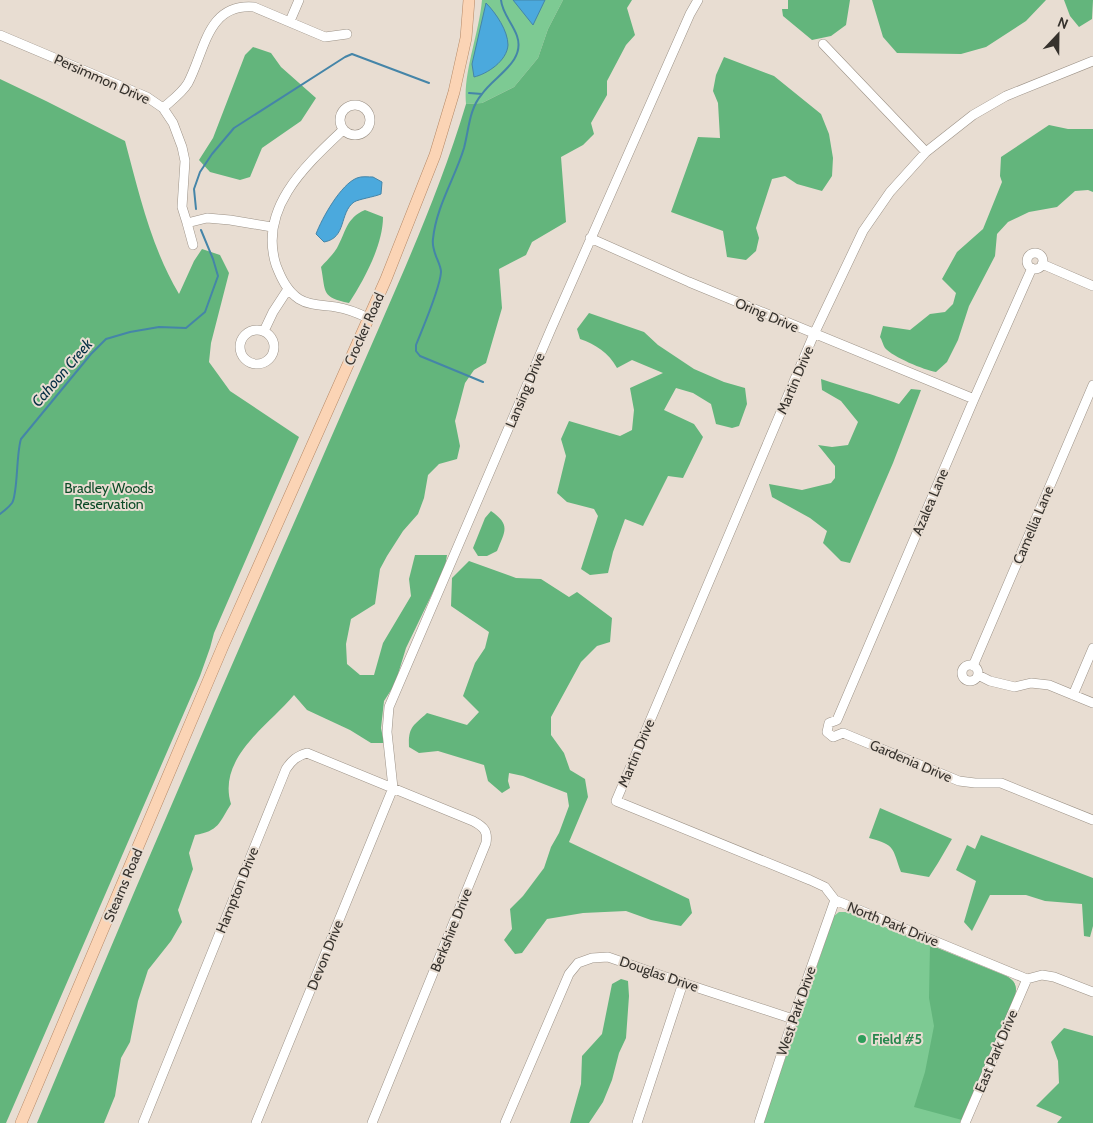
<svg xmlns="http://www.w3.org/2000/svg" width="1093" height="1123" viewBox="0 0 1093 1123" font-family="Cabin,sans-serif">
  <rect width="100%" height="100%" fill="#e8ddd2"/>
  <path fill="#7dca93" d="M 482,0 L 563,0 L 548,29 L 538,58 L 514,87 L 482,103 L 466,104 C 463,72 479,34 482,0 Z
    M 839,912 L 848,912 L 1006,976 C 1016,981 1018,988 1014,998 L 961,1123 L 763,1123 L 834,916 Z"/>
  <path fill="#63b57c" d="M 563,0 L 632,0 L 627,8 L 635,35 L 626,45 L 607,81 L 607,95 L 591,123 L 594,134 L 583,145 L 561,157 L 566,222 L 532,242 L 526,255 L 499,269 L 502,308 L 486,363 L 474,370 L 465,383 L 455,421 L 460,446 L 457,459 L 439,464 L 428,475 L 424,498 L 418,514 L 403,531 L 387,556 L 380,569 L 375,604 L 351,619 L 346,644 L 347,664 L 360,675 L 374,675 L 383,643 L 411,596 L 409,579 L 415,555 L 447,555 L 445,567 L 406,648 L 395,684 L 384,701 L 381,728 L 384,743 L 371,743 L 350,730 L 307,710 L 294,695 C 268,726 217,758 231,804 C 219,823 219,831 195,835 L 189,853 L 193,869 L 178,910 L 182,922 L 171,941 L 148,970 L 138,1001 L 130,1042 L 121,1058 L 115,1096 L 104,1123 L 37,1123 C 124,914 213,707 304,500 C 337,423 371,347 404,270 C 427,216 449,161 466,104 L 482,103 L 514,87 L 538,58 L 548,29 Z
    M 788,0 L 850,0 L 846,25 L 831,36 L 812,40 L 783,16 L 782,9 L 788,9 Z
    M 872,0 L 1046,0 L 1026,21 L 986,47 L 961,54 L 897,53 L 883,37 Z
    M 1064,0 L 1093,0 L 1092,19 L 1079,27 L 1070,16 Z
    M 253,47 L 271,53 L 281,67 L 316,98 L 301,121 L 262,148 L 250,177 L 240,180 L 210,172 L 199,160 L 213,138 L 245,55 Z
    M 724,57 L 774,76 L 821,114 L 829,134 L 833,158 L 832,176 L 822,191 L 797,184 L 785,176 L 772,179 L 756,228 L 759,238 L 756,251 L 746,260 L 727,257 L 723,231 L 671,212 L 698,137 L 720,138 L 718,103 L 713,91 L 716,75 Z
    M 0,79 L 46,101 L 125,141 C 139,193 151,247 179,294 L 194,261 L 202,249 L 220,255 L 229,273 L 211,343 L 209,362 L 230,391 L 299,437 L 214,633 L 210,648 L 200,676 L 6,1123 L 0,1123 Z
    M 1049,125 L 1068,129 L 1093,129 L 1093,192 L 1088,190 L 1075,191 L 1057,207 L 1029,212 L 1008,222 L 997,234 L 995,256 L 969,306 L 958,340 L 947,362 L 936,372 C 924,370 893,357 885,348 C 883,345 882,340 880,337 L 883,326 L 910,330 L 930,314 L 945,312 L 953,304 L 956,293 L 942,279 L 957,252 L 983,229 L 1002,182 L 1000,176 L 1001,157 Z
    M 365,210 L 383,217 C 383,245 364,280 349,303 C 321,297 326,293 321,267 C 326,261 333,255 337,248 C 346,232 346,218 365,210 Z
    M 589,313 L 644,332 L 658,345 L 694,369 L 724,382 L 745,388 L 747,404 L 739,426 L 732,428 L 716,424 L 711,404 L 693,393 L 676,388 L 664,410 L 694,424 L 703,437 L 683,478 L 668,476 L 643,526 L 625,519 L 613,552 L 608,573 L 590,575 L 581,569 L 598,516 L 594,509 L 567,502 L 557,493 L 566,456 L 561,439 L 569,421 L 620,436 L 632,430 L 634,410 L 630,388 L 663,373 L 632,360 L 617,368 C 609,353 595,344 580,339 L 577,329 Z
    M 821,379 C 847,388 873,394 899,404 L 911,389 L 921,390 L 893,463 L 850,563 L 841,561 L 823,543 L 827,531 L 810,518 L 772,497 L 769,484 L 802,490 L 831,483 L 835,478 L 835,466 L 818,445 L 832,447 L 848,445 L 858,422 L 841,401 L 822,390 Z
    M 491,511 C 511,525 505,531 497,551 L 487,556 L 478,556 L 473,548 L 485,518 Z
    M 469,561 L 516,578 L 541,579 L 569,597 L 577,592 L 612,618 L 610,642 L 597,646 L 581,662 L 551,717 L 551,735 L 564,753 L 570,770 L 585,779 L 588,797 L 569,842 L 689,899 L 692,913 L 681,926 L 651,920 L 626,911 L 583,913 L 547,919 L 522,953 L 515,954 L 504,940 L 512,929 L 510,909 L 523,896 L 544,868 L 551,847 L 559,833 L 569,806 L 567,793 L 523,776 L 509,773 L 508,781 L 510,788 L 502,793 L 488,781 L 484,765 L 438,751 L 419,753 L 409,747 C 408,727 413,726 427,713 L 467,725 L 479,712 L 463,696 L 475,663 L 485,648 L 489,632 L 451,606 L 452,578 Z
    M 880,808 L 952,839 L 938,863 L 929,877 L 901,872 C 892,848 896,845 869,838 Z
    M 981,835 L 1093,878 L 1093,926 L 1090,937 L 1084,936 L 1082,904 L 1045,901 L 1026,895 L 990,895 L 972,931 L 964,922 L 976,881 L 956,870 L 967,845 L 975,849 Z
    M 930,945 L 1006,976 C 1016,981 1018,988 1014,998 L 962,1120 L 914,1107 L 925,1072 L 934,1026 L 929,998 Z
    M 621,979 L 628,981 L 629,996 L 626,1038 L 619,1053 L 612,1080 L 603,1102 L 589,1123 L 570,1123 L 581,1084 L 582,1056 L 602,1034 L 612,984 Z
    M 1064,1028 L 1093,1036 L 1093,1123 L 1057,1123 L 1062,1117 L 1036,1106 L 1059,1083 L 1058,1061 L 1051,1042 Z"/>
  <path fill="#4ba9dd" stroke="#4585a8" d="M 513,0 L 545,0 L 533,25 Z
    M 486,3 C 496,13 508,31 508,45 C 507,61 487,74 474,77 L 472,64 Z
    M 373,177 L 382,182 L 381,194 C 374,197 359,199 354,202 C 339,213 347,238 324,242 L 316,234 C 322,218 341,184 357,178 C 361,176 369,177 373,177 Z"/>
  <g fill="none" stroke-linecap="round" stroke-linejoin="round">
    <path stroke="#4585a8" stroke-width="2" d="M 469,93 L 482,94 C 494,76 526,62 517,36 C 513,24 502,13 501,0
      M 482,94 C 469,109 469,129 464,148 C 455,178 436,207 433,239 C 431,252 441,263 441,272 C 440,289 423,327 416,345 L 416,351 L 420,356 L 483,382
      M 196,209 L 194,189 L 200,172 L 212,154 L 234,128 L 345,57 L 352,54 L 429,83
      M 0,514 C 4,511 9,507 12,503 C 18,494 16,454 21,439 L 91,354 L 106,339 L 130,332 L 159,327 L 186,328 L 205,312 L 218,276 L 213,259 L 201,230"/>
    <defs>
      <path id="minor" d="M 290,21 L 299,0
        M 0,35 L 147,97 L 163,108 L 173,123 L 182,147 L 185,161 L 182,207 L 187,223 L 207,218 L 230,220 L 272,227
        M 823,44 L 926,152
        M 1093,61 L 1006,96 L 973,115 L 926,152 L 890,192 L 863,231 L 814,334 L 616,801 L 810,880 L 825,887 L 835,900 L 1027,979 L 1042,975 L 1054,977 L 1093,992
        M340 120a15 15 0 1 1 30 0a15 15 0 1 1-30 0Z
        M 163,108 C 172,100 182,93 188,83 C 205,51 207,3 254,7 L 325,37 L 347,34
        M 343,130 C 306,165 258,208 276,265 C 281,278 287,291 299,299 C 310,306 324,305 336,307 C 348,309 358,313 368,318
        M 187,223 L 193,245
        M 590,238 L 689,282 L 974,399
        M1027 261a8 8 0 1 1 16 0a8 8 0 1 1-16 0Z
        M 1042,264 L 1093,286
        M 1032,268 L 974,399 L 837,720 L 829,723 L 827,732 L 833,737 L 843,733 L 959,781 L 975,783 L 1001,783 L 1093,820
        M240 347a17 17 0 1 1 34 0a17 17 0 1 1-34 0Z
        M 264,331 L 273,312 L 288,289
        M962 673a8 8 0 1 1 16 0a8 8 0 1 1-16 0Z
        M 973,666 L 1093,385
        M 978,675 L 990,681 L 1015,687 L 1031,683 L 1049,685 L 1093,703
        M 1073,695 L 1093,648
        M 143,1123 L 286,769 C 292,760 297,756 307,753 L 473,821 C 484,827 488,831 486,843 L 372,1123
        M 256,1123 L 393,788 L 387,732 L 389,707 L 551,329 L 690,14 L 698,0
        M 505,1123 L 569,974 L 578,963 L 592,958 L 608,957 L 683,983 L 793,1019
        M 637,1123 L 683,983
        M 759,1123 L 793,1019 L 835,900
        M 965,1123 L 1027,979"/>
      <path id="major" d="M 21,1123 L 223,646 L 386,279 L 435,155 L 454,92 L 466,38 L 469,0"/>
    </defs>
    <use href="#minor" stroke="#9c9287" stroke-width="10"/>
    <use href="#major" stroke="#b48866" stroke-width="12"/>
    <use href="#minor" stroke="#fff" stroke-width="9"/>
    <use href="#major" stroke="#fbd4b5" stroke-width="11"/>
  </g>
  <circle fill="#2e9e5b" stroke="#e8ddd2" stroke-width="2" cx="862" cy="1039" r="5"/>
  <g text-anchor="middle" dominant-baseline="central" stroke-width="4" stroke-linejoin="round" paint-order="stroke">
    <g font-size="14" fill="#36322d" stroke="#e8ddd2">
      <text transform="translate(102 79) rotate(24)">Persimmon Drive</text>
      <text transform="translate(767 315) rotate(23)">Oring Drive</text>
      <text transform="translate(364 329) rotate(-66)">Crocker Road</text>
      <text transform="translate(795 380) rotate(-67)">Martin Drive</text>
      <text transform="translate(525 390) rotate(-67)">Lansing Drive</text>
      <text transform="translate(930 502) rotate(-67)">Azalea Lane</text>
      <text transform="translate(1033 525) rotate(-67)">Camellia Lane</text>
      <text transform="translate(636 753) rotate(-67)">Martin Drive</text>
      <text transform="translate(911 761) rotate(23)">Gardenia Drive</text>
      <text transform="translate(123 885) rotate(-67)">Stearns Road</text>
      <text transform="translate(237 890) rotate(-68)">Hampton Drive</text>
      <text transform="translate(893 924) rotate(22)">North Park Drive</text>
      <text transform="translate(451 930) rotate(-68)">Berkshire Drive</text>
      <text transform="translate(325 955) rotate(-68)">Devon Drive</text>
      <text transform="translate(659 974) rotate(19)">Douglas Drive</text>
      <text transform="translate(796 1011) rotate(-71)">West Park Drive</text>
      <text transform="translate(996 1051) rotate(-67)">East Park Drive</text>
    </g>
    <g font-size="14" fill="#0c4b27" stroke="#e8ddd2">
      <text x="109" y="488">Bradley Woods<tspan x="109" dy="16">Reservation</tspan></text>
    </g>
    <g font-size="14" font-weight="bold" fill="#27864d" stroke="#e8ddd2" text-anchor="start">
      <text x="872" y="1039">Field #5</text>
    </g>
    <g font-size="15" font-style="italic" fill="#032d43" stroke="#e8ddd2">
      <text transform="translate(62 373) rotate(-49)">Cahoon Creek</text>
    </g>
  </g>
  <g transform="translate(1058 35) rotate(22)" stroke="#e8ddd2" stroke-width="4" paint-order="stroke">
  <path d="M0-4L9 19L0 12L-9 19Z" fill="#36322d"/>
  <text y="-8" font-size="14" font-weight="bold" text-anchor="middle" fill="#36322d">N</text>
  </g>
</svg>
